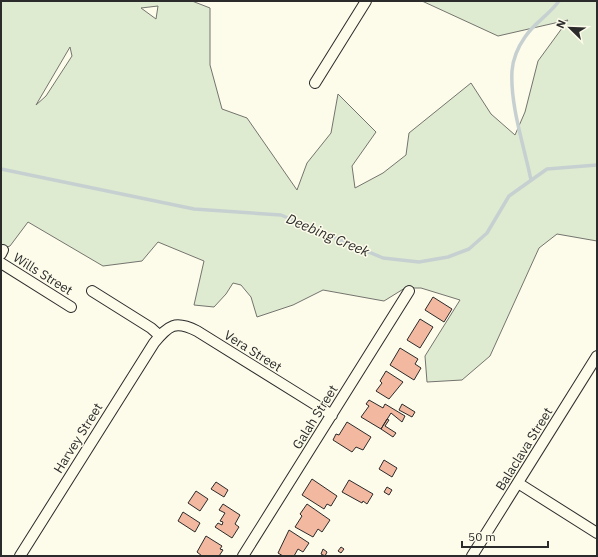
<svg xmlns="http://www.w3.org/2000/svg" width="598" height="557" viewBox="0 0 598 557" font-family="'IBM Plex Sans',sans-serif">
  <rect width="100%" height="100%" fill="#fdfbea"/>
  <path fill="#deebd1" stroke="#74746e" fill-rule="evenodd" d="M 1,1 L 192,1 L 210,8 L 210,65 L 222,109 L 247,118 L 297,190 L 307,163 L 331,133 L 338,94 L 376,132 L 352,166 L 355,188 L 383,173 L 406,155 L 409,133 L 471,83 L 491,114 L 515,135 L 525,112 L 538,61 L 568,20 L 498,36 L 422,1 L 597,1 L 597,241 L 557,234 L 539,248 L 490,356 L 462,380 L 427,382 L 425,356 L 460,300 L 421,288 L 405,288 L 384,301 L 323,290 L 293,305 L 257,317 L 251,297 L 241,285 L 233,283 L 226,294 L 214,307 L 194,305 L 204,261 L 158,242 L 142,261 L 103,266 L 28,222 L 10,246 L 1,249 ZM 158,6 L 156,19 L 141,8 ZM 70,47 L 72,56 L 46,96 L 36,105 Z"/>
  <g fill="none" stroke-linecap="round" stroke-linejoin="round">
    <path stroke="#c7d0d0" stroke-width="3.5" d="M 1,169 L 194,209 L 281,215 L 383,258 L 419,262 L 448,257 L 469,249 L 487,233 L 509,196 L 547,169 L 597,165
      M 531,180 C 524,146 510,105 512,71 C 513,58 518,47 525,37 C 534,23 549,15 559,1"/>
  </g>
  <path fill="#f2b8a0" stroke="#2b2b2b" d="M 433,297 L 452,309 L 444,322 L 425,310 Z
    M 420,319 L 433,327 L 420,348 L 407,340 Z
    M 400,348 L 418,359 L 415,364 L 421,368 L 414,380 L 390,365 Z
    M 386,371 L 403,382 L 389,399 L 376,391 L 382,383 L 380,381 Z
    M 369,400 L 383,408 L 385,404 L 405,416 L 402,422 L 391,413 L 381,429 L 361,417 L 369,406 L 366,404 Z
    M 402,404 L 415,412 L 412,417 L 399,410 Z
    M 387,419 L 389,420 L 385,426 L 396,433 L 393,437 L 381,429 Z
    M 347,422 L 371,437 L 363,450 L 356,447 L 352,452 L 333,440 L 336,434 L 339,435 Z
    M 384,460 L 397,468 L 392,477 L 379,469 Z
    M 312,479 L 337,496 L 331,506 L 327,504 L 324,509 L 302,495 Z
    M 349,480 L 373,494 L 367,504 L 363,501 L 362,503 L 342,492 Z
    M 216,482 L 228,490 L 224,497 L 211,489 Z
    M 387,487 L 392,490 L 389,495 L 384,492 Z
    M 196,491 L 208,499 L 200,511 L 188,503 Z
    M 223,504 L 240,515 L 235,524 L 239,527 L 232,538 L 215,527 L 218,523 L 222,525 L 223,522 L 220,521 L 225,513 L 219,510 Z
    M 307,504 L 330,520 L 322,532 L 318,529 L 313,537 L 295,527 L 302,516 L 300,514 Z
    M 183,512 L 200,523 L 195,532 L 178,521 Z
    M 289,530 L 309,543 L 303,552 L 298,549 L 294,556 L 283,556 L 278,553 Z
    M 206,536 L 222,546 L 220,549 L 223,550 L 219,556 L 202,556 L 197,552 Z
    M 341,547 L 344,549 L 341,553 L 338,551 Z
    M 323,549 L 327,552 L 325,556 L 321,554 Z"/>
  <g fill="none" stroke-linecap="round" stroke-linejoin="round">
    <defs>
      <path id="minor" d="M 315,83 L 366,1
        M 1,254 L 3,250
        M 1,263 L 71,307
        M 92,291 L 151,328 L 160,336
        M 518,483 L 597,533
        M 20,556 L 154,343 C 169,325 175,320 197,331 L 332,415
        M 243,556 L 409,291
        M 472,556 L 597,356"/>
    </defs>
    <use href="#minor" stroke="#2b2b2b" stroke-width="12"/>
    <use href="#minor" stroke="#fdfbea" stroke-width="10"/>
  </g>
  <g text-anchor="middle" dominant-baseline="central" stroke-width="3" stroke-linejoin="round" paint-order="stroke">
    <g font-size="13" fill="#2b2b2b" stroke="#fdfbea">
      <text transform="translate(43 274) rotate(32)">Wills Street</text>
      <text transform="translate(253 351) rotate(32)">Vera Street</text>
      <text transform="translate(315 417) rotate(-58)">Galah Street</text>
      <text transform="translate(78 438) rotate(-58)">Harvey Street</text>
      <text transform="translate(524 449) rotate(-58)">Balaclava Street</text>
    </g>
    <g font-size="14" font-style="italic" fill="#2b2b2b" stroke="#fdfbea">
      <text transform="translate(328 235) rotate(23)">Deebing Creek</text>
    </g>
  </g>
  <rect width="598" height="557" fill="none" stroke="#2b2b2b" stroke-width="4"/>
  <g transform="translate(570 28) rotate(293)" stroke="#fdfbea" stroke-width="3" paint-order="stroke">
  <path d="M0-3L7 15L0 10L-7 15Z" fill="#2b2b2b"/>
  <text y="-6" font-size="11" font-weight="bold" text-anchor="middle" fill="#2b2b2b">N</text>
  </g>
  <path d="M462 541v6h86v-6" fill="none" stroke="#2b2b2b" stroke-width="2"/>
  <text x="468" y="541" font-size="12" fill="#2b2b2b" stroke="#fdfbea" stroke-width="3" paint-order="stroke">50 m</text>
</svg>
